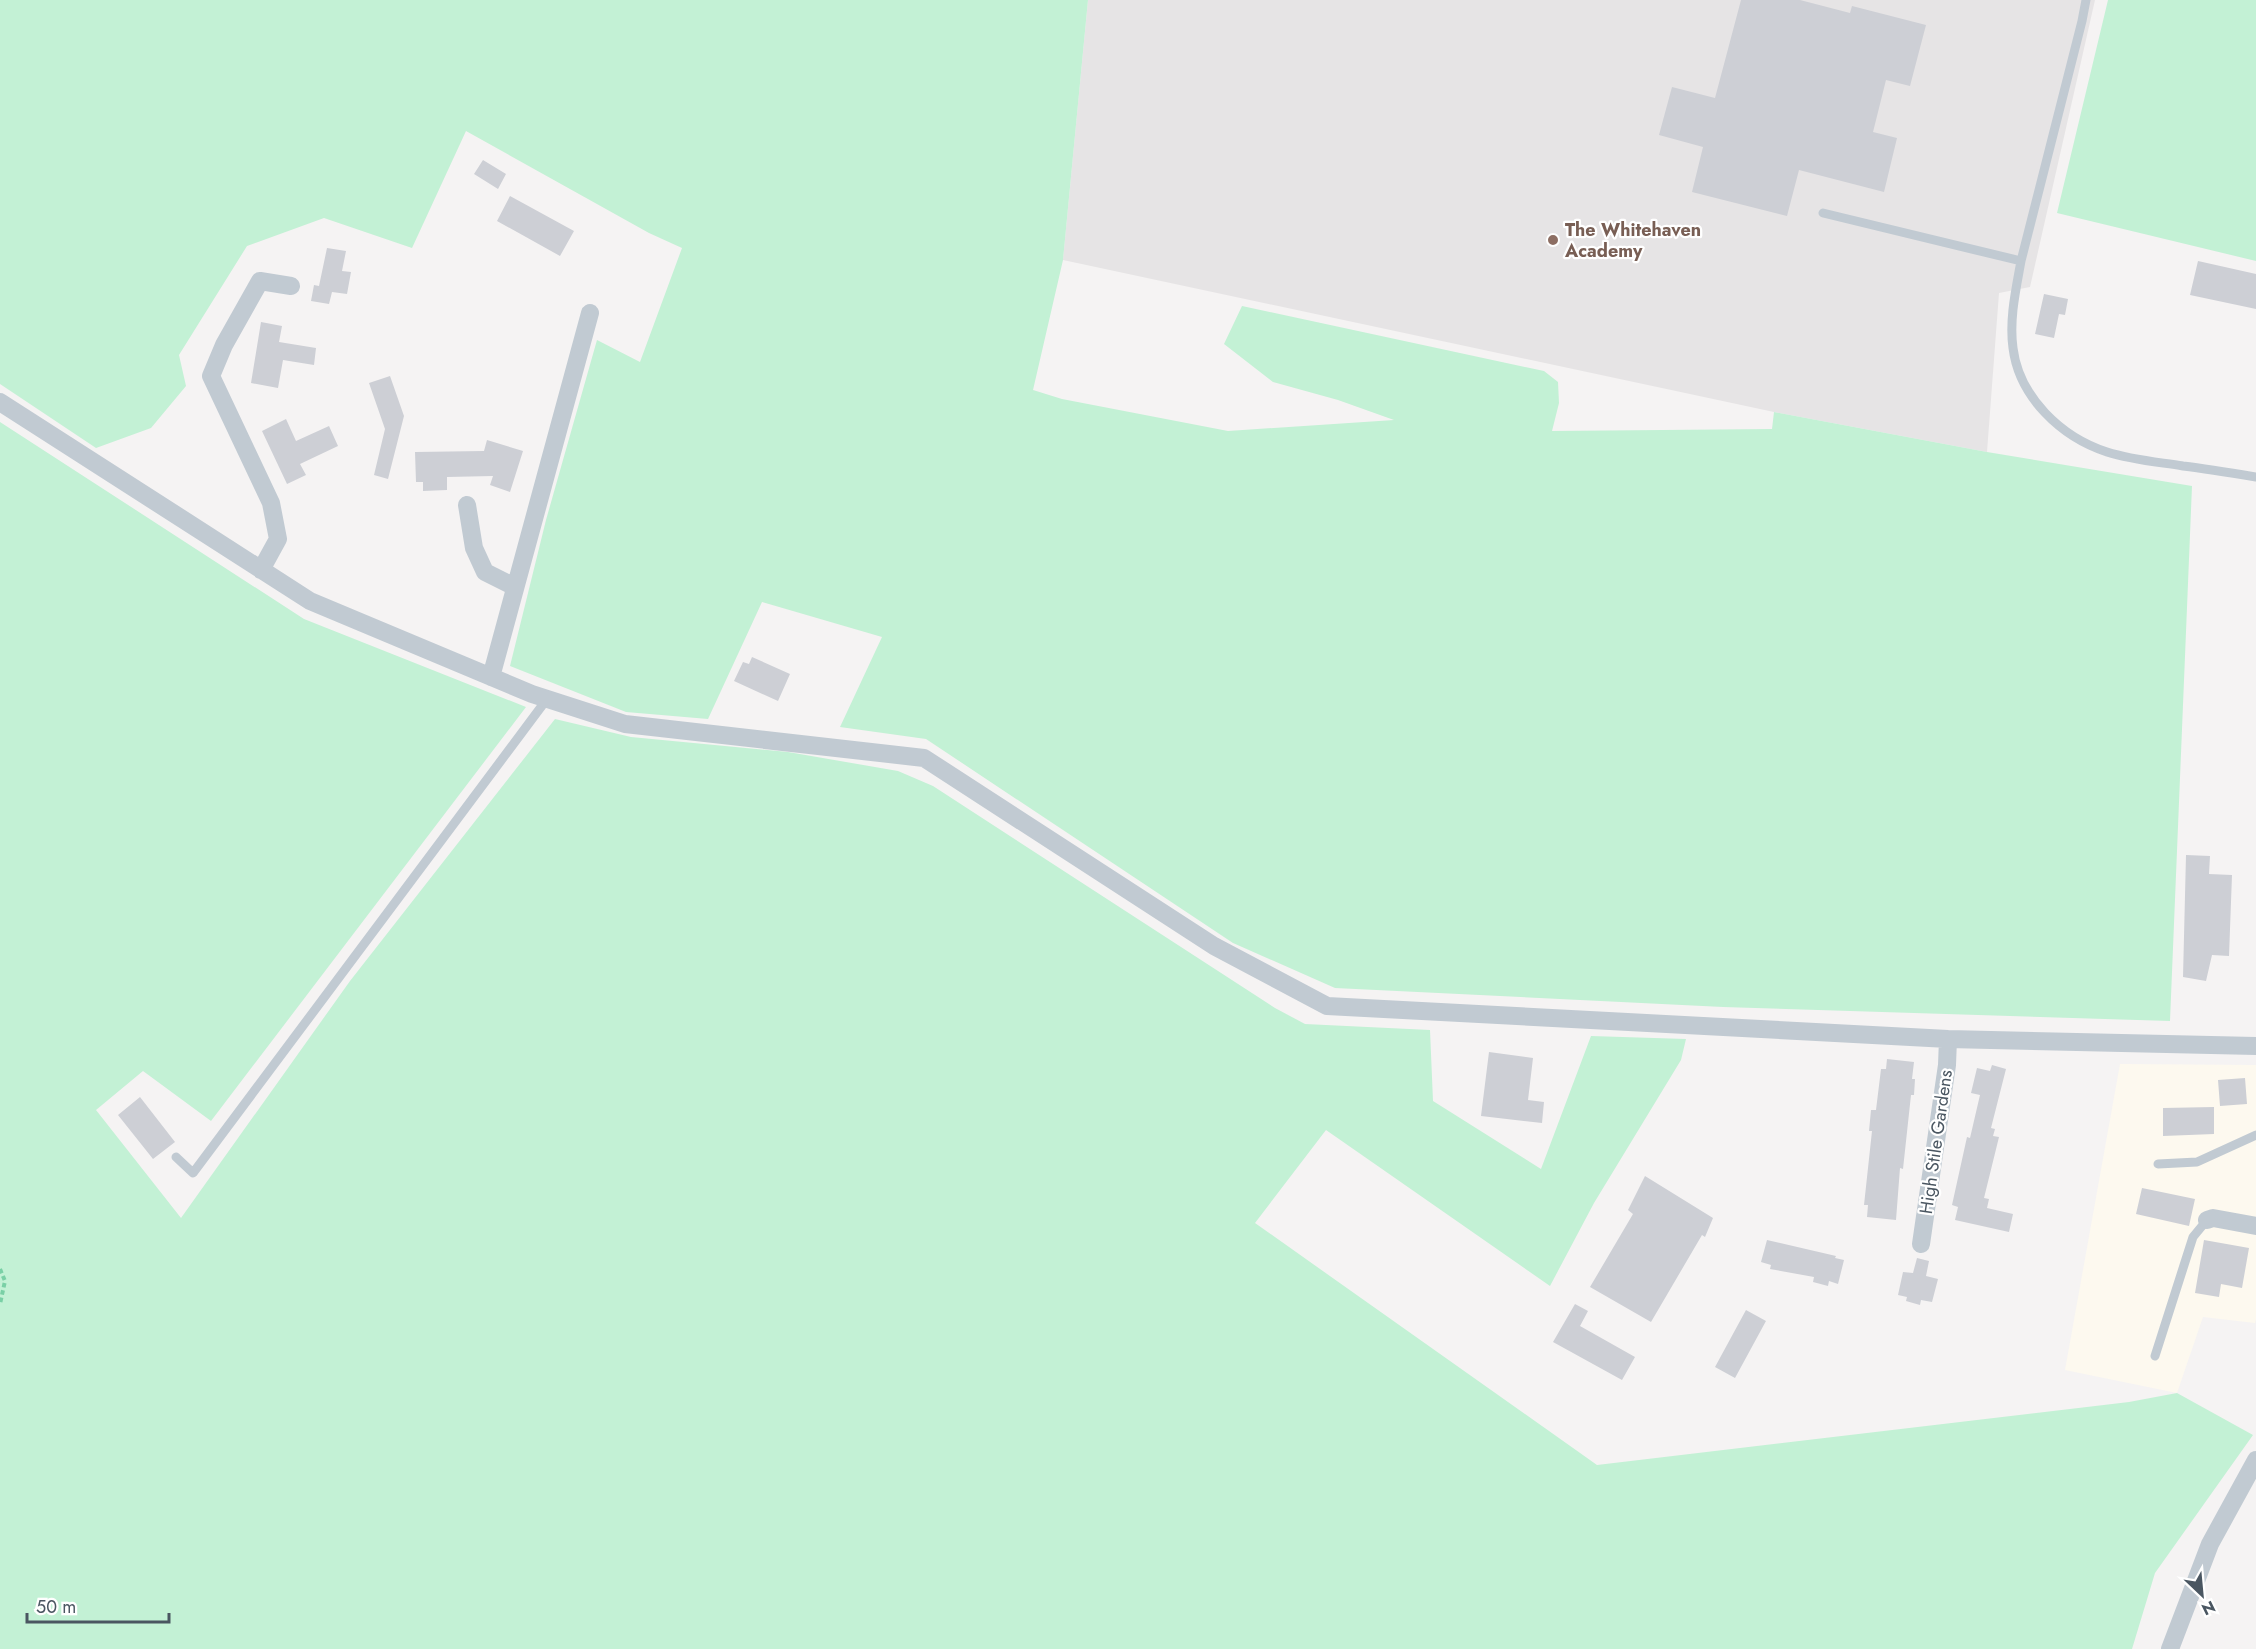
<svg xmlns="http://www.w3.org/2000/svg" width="2256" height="1649" viewBox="0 0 2256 1649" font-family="Jost,sans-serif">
  <rect width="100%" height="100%" fill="#f5f3f3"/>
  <path fill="#fdf9ef" d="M 2120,1064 L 2256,1065 L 2256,1319 L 2255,1323 L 2203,1317 L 2177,1393 L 2065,1370 Z"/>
  <path fill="#e6e4e5" d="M 1088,0 L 2095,0 L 2030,287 L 1999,293 L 1987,452 L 1774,412 L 1063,260 Z"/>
  <path fill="#c3f1d5" d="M 0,0 L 1088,0 L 1063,260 L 1033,390 L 1062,399 L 1228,431 L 1394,420 L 1338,400 L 1273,382 L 1224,344 L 1242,306 L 1544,371 L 1558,382 L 1559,403 L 1552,431 L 1772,429 L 1774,412 L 1987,452 L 2192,486 L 2170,1021 L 1723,1007 L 1335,988 L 1233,943 L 926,739 L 840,727 L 882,637 L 762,602 L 708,719 L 626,712 L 510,666 L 546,520 L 597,340 L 640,362 L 682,248 L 649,233 L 466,131 L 412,248 L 324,218 L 247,246 L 179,355 L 186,386 L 151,428 L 96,448 L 0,384 Z
    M 2108,0 L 2256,0 L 2256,261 L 2057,213 Z
    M 0,422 L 304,619 L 526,707 L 211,1121 L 143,1071 L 96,1110 L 181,1218 L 350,981 L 555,719 L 631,737 L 788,752 L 898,771 L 933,786 L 1275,1008 L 1305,1024 L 1430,1030 L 1433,1101 L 1541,1169 L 1591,1036 L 1686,1039 L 1681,1060 L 1594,1203 L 1550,1286 L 1326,1130 L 1255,1223 L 1597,1465 L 2129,1402 L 2177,1393 L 2253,1435 L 2155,1573 L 2132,1649 L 0,1649 Z"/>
  <path fill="#cdcfd5" d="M 1741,0 L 1800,0 L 1850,13 L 1852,6 L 1926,25 L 1910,86 L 1886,80 L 1873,132 L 1897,138 L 1884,192 L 1799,170 L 1787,216 L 1692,192 L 1703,147 L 1659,135 L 1672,87 L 1715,98 Z
    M 483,160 L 506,174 L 498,189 L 474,174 Z
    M 510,196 L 574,231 L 560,256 L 497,221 Z
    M 327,248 L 346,251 L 342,271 L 351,272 L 347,294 L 332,292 L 329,304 L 311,301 L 314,285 L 319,286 Z
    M 2198,261 L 2256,274 L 2256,309 L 2190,295 Z
    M 2044,294 L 2068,299 L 2065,315 L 2059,314 L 2054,338 L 2035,334 Z
    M 261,322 L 282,326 L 279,342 L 316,348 L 314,365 L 283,360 L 278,388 L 251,383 Z
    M 390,376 L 404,416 L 388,479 L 374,475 L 385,429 L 369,383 Z
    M 286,419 L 296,441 L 329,426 L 338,446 L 300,464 L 306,475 L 287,484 L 262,431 Z
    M 487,440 L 523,451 L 510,492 L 490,485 L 493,476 L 447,477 L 447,490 L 423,491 L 423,482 L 416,482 L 415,452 L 484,451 Z
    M 752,657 L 790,674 L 778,701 L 734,681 L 743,662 L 749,664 Z
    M 2186,855 L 2210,856 L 2209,874 L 2232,875 L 2229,956 L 2212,955 L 2206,981 L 2183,977 Z
    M 1489,1052 L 1533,1058 L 1528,1100 L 1544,1102 L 1542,1123 L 1481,1116 Z
    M 1887,1059 L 1914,1062 L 1912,1079 L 1915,1079 L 1914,1095 L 1911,1095 L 1903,1169 L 1900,1168 L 1896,1220 L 1867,1217 L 1868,1205 L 1864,1205 L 1872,1131 L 1869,1131 L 1871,1110 L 1876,1110 L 1881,1069 L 1886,1069 Z
    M 1992,1065 L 2006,1069 L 1991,1128 L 1995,1129 L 1993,1136 L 1999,1137 L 1984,1198 L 1989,1199 L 1987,1208 L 2013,1214 L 2009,1232 L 1955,1220 L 1958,1207 L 1952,1205 L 1967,1137 L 1970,1138 L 1980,1095 L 1971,1093 L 1977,1068 L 1990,1071 Z
    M 2245,1078 L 2247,1104 L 2220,1106 L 2218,1080 Z
    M 140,1097 L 175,1142 L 153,1159 L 118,1115 Z
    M 2214,1107 L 2214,1134 L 2163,1136 L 2163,1108 Z
    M 1645,1176 L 1713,1218 L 1705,1237 L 1702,1235 L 1651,1322 L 1590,1287 L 1633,1214 L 1628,1210 Z
    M 2142,1188 L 2195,1199 L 2189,1226 L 2136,1214 Z
    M 1767,1240 L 1836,1256 L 1835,1258 L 1844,1260 L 1838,1284 L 1829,1281 L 1828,1286 L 1813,1282 L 1814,1277 L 1770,1269 L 1771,1265 L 1761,1262 Z
    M 2204,1240 L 2249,1248 L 2242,1288 L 2221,1284 L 2219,1297 L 2195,1293 Z
    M 1917,1258 L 1929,1261 L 1926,1276 L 1938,1279 L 1932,1302 L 1921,1300 L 1920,1305 L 1906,1301 L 1907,1297 L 1898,1295 L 1903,1272 L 1913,1273 Z
    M 1575,1304 L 1588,1311 L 1580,1326 L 1635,1357 L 1622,1380 L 1553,1342 Z
    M 1746,1310 L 1766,1321 L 1735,1378 L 1715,1367 Z"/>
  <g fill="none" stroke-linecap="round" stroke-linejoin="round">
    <path stroke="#7ad0a6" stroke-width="4" stroke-dasharray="4.5 3" stroke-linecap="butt" d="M 0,1269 L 5,1281 L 0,1304"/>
    <path stroke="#c1cad2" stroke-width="9" d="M 1823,213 L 2021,261 L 2082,21 L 2086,0
      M 2021,261 C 2016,289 2009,319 2013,348 C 2019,397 2061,437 2107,452 C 2132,460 2158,462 2183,466 C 2208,469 2232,473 2256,477
      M 176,1157 L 193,1173 L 547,699
      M 2158,1164 L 2197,1162 L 2256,1135
      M 2155,1356 L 2193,1237 L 2207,1220"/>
    <path stroke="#c1cad2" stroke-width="18" d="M 0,402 L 310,601 L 532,694 L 625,724 L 924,758 L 1214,946 L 1327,1006 L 1948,1039 L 2256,1046
      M 467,505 L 474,548 L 485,572 L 515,587
      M 261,570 L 278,539 L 271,503 L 211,376 L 224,345 L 260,281 L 291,286
      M 491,677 L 590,313
      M 2207,1220 L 2213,1218 L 2256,1226
      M 1921,1244 L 1947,1065 L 1948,1039
      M 2170,1649 L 2210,1544 L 2256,1460"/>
  </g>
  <circle fill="#8d6e63" stroke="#fff" stroke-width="2" cx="1553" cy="240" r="6"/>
  <g text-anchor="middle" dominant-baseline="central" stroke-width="4.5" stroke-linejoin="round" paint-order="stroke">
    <g font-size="18" font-weight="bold" fill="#785e54" stroke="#fff" text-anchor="start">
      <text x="1565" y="230">The Whitehaven<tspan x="1565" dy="21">Academy</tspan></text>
    </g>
    <g font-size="18" fill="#4a5661" stroke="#fff">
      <text transform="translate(1936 1142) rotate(-82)">High Stile Gardens</text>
    </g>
  </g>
  <g transform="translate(2202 1595) rotate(154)" stroke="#ffffff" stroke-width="4.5" paint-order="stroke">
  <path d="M0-4.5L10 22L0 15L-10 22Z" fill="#4a5661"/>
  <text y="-9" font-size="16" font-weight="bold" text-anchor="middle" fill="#4a5661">N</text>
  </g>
  <path d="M27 1613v9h142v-9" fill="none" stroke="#4a5661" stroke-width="3"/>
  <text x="36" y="1613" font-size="18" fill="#4a5661" stroke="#ffffff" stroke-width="4.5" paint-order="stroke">50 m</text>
</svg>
